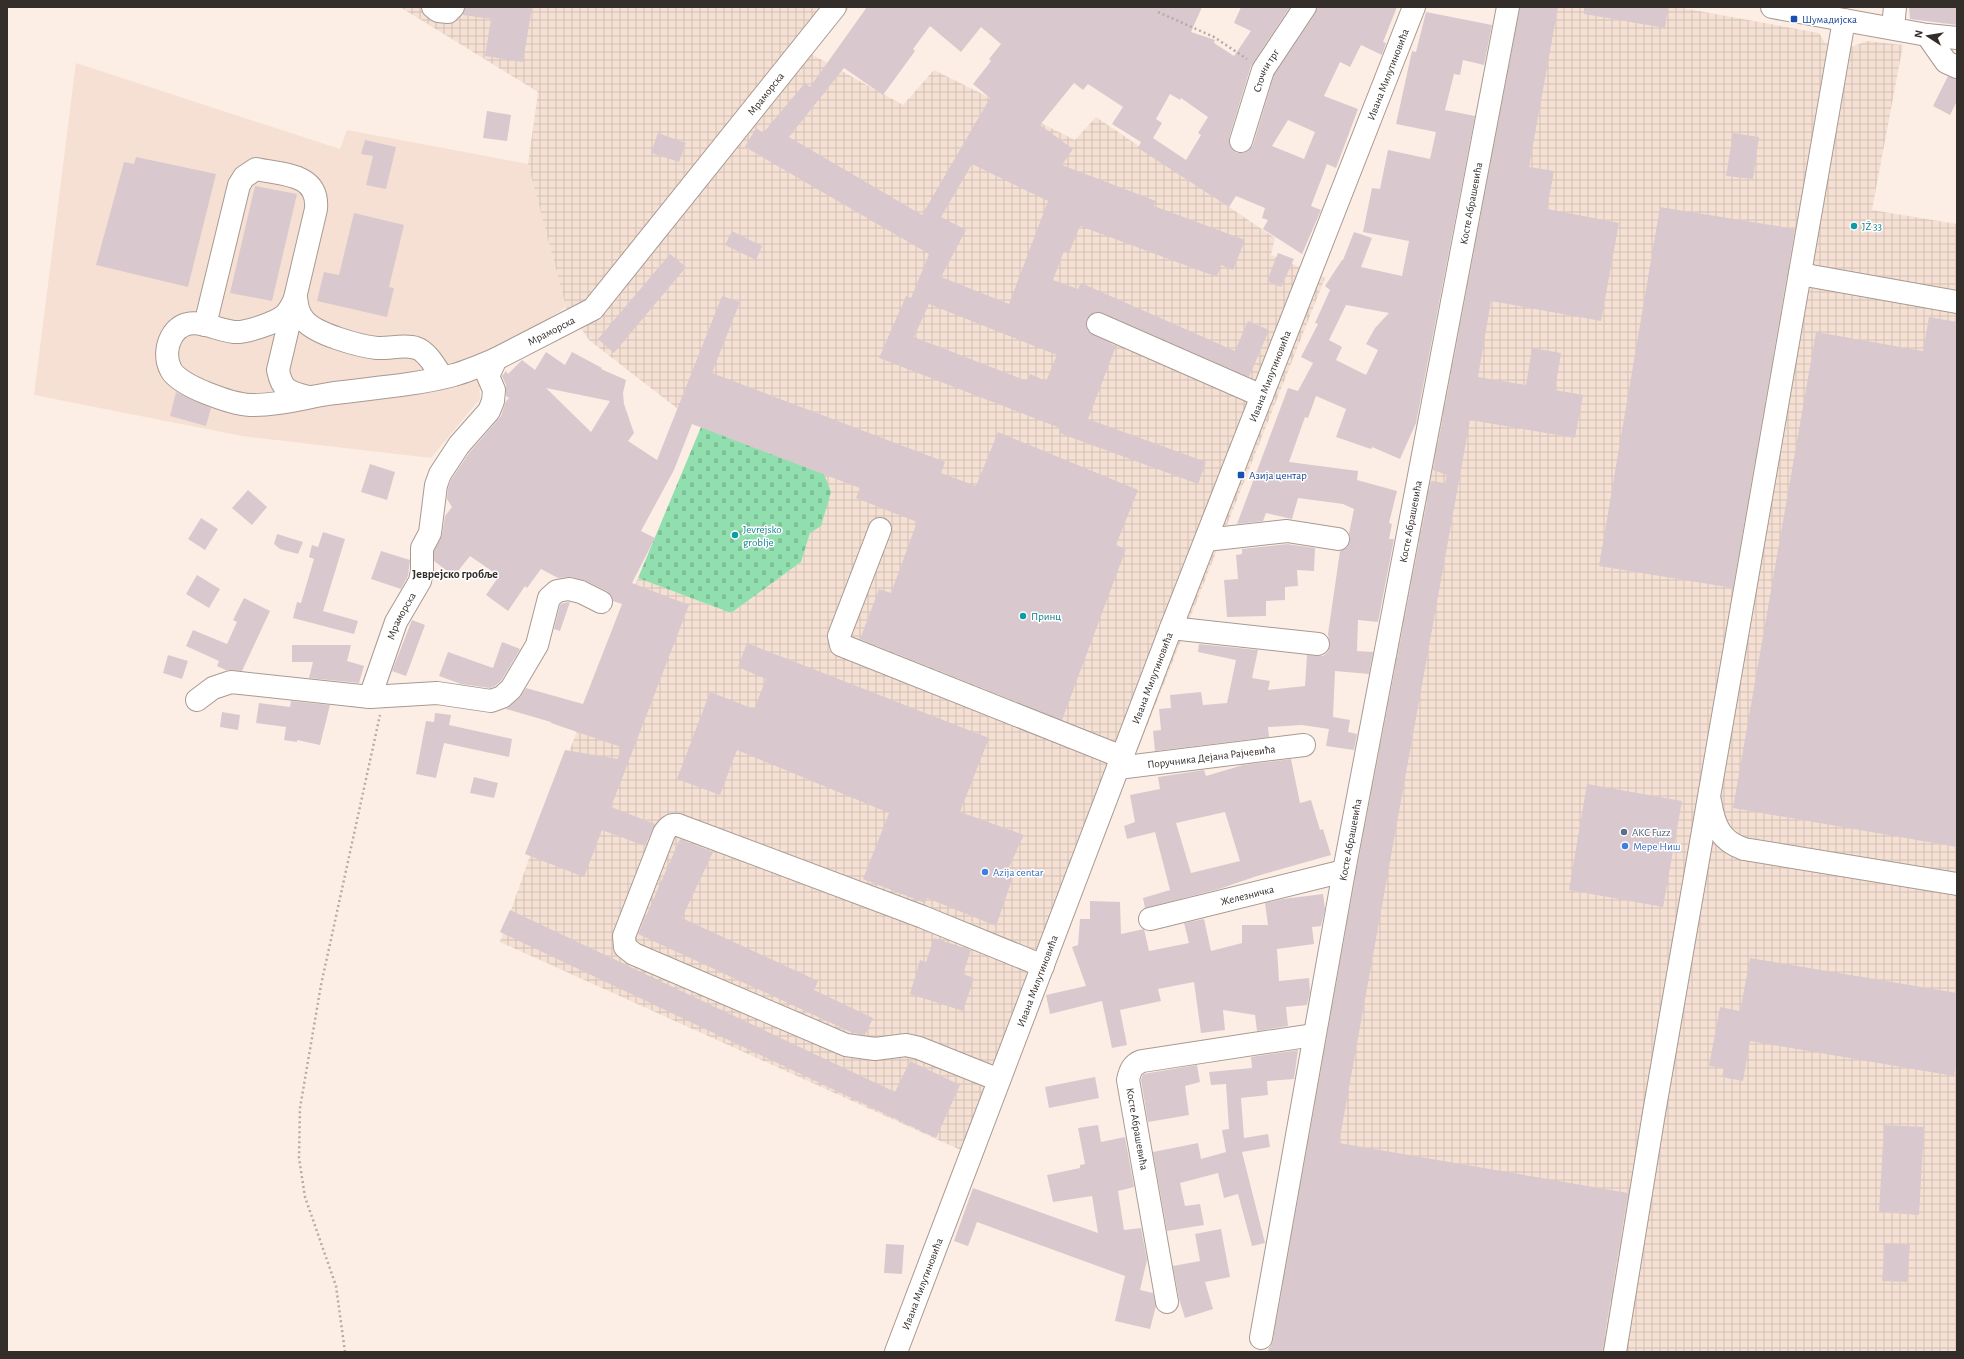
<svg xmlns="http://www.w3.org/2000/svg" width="1964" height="1359" viewBox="0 0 1964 1359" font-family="'Alegreya Sans',sans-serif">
  <defs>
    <pattern id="industrial-grid" width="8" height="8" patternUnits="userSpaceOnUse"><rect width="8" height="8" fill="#f5e0d3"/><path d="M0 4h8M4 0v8" fill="none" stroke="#d2c0b5"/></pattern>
    <pattern id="cemetery-stones" width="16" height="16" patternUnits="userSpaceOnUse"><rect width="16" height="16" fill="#91dfae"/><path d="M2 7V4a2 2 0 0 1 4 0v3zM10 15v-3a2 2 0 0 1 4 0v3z" fill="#7ec096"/></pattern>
  </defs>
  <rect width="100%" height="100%" fill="#fceee5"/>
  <path fill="#f5e0d3" d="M 76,63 L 340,149 L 347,130 L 528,164 L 566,307 L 479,366 L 480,399 L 431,458 L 242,436 L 34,395 Z"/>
  <path fill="url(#industrial-grid)" d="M 400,7 L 850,7 L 811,54 L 903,105 L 934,70 L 1075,140 L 1096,117 L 1275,238 L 1271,255 L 1325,278 L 976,1157 L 500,942 L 532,850 L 608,649 L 638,578 L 731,613 L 801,562 L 810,533 L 701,427 L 589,340 L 566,307 L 528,164 L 538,92 Z
    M 1511,7 L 1677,7 L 1819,33 L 1825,43 L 1850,47 L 1868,41 L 1903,45 L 1872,210 L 1957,224 L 1957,1352 L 1268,1352 Z"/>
  <path fill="url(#cemetery-stones)" d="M 701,427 L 824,474 L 831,492 L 821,526 L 810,533 L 801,562 L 731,613 L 638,578 Z"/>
  <path fill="#d9c9ce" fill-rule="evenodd" d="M 465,7 L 532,7 L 523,62 L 485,56 L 491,19 L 463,15 Z
    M 867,7 L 1202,7 L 1191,32 L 1215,40 L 1214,43 L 1234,56 L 1251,31 L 1234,23 L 1241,7 L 1290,7 L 1251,66 L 1229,138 L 1229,143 L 1232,149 L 1237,153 L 1243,153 L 1249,150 L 1253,145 L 1274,75 L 1315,14 L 1317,7 L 1397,7 L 1383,42 L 1386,43 L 1382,55 L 1361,45 L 1350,67 L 1340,62 L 1324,96 L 1358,109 L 1336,168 L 1327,164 L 1311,206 L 1321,210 L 1302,254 L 1263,229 L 1268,220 L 1262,218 L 1265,208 L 1236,196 L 1229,207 L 1138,148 L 1141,142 L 1112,124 L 1123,107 L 1088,84 L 1083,90 L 1074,83 L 1040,125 L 1073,149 L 1062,165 L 1156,201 L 1154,206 L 1245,240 L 1233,270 L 1221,265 L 1217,277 L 1080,226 L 1069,253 L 1064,251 L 1053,280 L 1078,289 L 1081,283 L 1235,351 L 1248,321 L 1269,330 L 1249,377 L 1103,313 L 1096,312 L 1091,314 L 1087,319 L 1086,325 L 1088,332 L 1116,346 L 1088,419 L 1206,462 L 1198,484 L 1059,433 L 1060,428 L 879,358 L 906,296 L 911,298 L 929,254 L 745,147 L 756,128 L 763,133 L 805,83 L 810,87 ZM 930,26 L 961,52 L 981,27 L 1001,44 L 989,59 L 991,61 L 973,84 L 990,98 L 922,215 L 789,137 L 844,68 L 883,95 L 915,51 L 913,49 ZM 1170,94 L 1180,100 L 1181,98 L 1208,117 L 1198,133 L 1201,135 L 1186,160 L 1153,138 L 1162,123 L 1156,119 ZM 1288,120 L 1315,132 L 1304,159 L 1272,146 ZM 972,164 L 1048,201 L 1009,304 L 941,277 L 966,230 L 941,217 ZM 929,304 L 1057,355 L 1046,381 L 1030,374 L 1027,381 L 914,337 Z
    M 1520,7 L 1558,7 L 1529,167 L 1554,171 L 1547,209 L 1619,223 L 1601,321 L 1491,301 L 1478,377 L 1526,385 L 1532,348 L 1561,353 L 1555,390 L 1583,395 L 1575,438 L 1470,420 L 1339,1143 L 1628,1193 L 1602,1352 L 1268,1352 L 1273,1340 L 1356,873 L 1431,481 L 1445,483 L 1447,475 L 1433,470 Z
    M 1584,7 L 1668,7 L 1665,28 L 1584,14 Z
    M 1909,7 L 1957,7 L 1957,25 L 1910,19 Z
    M 1426,12 L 1492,25 L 1484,65 L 1463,60 L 1460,75 L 1454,74 L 1445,110 L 1475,116 L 1416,423 L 1400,459 L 1372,447 L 1371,449 L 1336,437 L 1346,409 L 1316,396 L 1308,418 L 1305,417 L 1289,462 L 1358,471 L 1357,480 L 1397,491 L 1389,523 L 1392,524 L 1389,539 L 1394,539 L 1378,622 L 1358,620 L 1357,651 L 1373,652 L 1369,674 L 1335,671 L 1333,717 L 1350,720 L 1348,732 L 1357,734 L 1354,750 L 1326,746 L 1329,729 L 1302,725 L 1268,727 L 1269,737 L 1155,751 L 1153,731 L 1161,730 L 1159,709 L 1171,708 L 1170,695 L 1201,692 L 1203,705 L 1227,703 L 1236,660 L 1198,652 L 1199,644 L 1258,650 L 1252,678 L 1270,681 L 1268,690 L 1305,686 L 1307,655 L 1323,656 L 1328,652 L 1330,646 L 1328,634 L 1340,551 L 1347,547 L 1350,541 L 1349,533 L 1354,509 L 1343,504 L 1298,498 L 1292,519 L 1266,513 L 1263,521 L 1237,524 L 1288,388 L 1298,391 L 1313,363 L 1301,357 L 1318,324 L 1315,323 L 1330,290 L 1325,286 L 1342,260 L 1343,260 L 1354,232 L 1372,238 L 1361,267 L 1402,276 L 1409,241 L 1363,232 L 1372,188 L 1380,189 L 1388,150 L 1430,159 L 1436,132 L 1396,124 L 1412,51 L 1416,52 ZM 1346,305 L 1389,313 L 1375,328 L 1366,344 L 1378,350 L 1366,375 L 1336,360 L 1342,347 L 1329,340 Z
    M 1948,76 L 1957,79 L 1957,101 L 1950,115 L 1933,106 Z
    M 487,111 L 511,115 L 507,141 L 483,138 Z
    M 658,133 L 686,143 L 679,162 L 651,153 Z
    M 1733,133 L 1759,137 L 1753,179 L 1726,176 Z
    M 365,140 L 396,147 L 386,189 L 366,185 L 373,156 L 361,154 Z
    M 136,157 L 216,174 L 188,287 L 96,265 L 124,162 L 134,164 Z
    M 255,186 L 297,194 L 272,301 L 230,293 Z
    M 1660,207 L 1795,229 L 1733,588 L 1599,566 Z
    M 354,213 L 404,225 L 389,287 L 394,288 L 387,317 L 317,301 L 324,272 L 339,275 Z
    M 732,231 L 762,246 L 756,260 L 725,245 Z
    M 1278,253 L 1294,259 L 1281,287 L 1267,281 Z
    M 670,254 L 686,267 L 614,353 L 598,339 Z
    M 722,296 L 740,302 L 712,373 L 945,462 L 941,473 L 976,486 L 998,432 L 1138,490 L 1116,545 L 1126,549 L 1062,720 L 860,639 L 879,589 L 891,593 L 917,522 L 856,498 L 860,488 L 692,424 L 674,470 L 641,531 L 655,538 L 632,583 L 689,605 L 611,807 L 655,824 L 645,846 L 602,830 L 584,877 L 525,854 L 565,750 L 618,759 L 621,747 L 551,723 L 551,722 L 506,709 L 519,698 L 526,688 L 583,704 L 622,604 L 613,601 L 611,595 L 607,591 L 586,581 L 572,577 L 558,578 L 541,569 L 527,588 L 525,586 L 508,611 L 486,595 L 499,576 L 470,556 L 454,576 L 434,561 L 434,551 L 442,535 L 445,516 L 452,507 L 447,499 L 448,488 L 451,480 L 469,453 L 501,416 L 506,401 L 509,398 L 506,396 L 506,385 L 502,376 L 506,371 L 508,374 L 522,360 L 535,370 L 546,352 L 565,365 L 572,352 L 602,368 L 601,369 L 626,380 L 623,393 L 624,404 L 634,433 L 628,441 L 657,460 ZM 546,388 L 610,401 L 591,432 Z
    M 1929,317 L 1957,322 L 1957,847 L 1733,808 L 1816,332 L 1923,351 Z
    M 176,392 L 211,408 L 206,426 L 170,416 Z
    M 370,464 L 395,472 L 387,500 L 361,492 Z
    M 248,490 L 267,507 L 252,525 L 232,508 Z
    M 201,518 L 218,529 L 205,550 L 188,539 Z
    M 323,532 L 345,539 L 323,611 L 358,621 L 354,634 L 293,618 L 297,602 L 301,603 L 314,559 L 309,557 L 312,545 L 318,547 Z
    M 277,534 L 303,542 L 298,554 L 280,549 L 274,544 Z
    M 1287,544 L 1315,548 L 1314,571 L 1297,570 L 1298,586 L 1285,587 L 1285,600 L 1266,601 L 1266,616 L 1227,617 L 1224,580 L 1238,579 L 1236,555 L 1242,554 L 1242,549 Z
    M 381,551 L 410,560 L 408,576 L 401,589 L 371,579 Z
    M 197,575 L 220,589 L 209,608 L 186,594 Z
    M 244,598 L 270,611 L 242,671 L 226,670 L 217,666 L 219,661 L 186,646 L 193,630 L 227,644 L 237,622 L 233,620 Z
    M 570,602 L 560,631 L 554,629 L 560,605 L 563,603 Z
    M 412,620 L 425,625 L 406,676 L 392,671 Z
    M 502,642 L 520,649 L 501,681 L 495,686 L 490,688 L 461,684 L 439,676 L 448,652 L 493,668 Z
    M 747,643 L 989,738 L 960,812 L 1024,835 L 1008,869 L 1014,874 L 996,926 L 927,898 L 925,903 L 863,879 L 889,813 L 737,750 L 720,795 L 677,779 L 710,692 L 754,709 L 766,679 L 738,667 Z
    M 292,645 L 351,645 L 347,661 L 364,666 L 359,683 L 309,678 L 313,662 L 292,662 Z
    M 168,655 L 188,661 L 182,679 L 163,673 Z
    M 291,701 L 330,705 L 320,745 L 297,740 L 297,742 L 284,740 L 286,727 L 256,723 L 259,703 L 290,707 Z
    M 222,712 L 240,715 L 238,730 L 220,727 Z
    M 435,713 L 451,715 L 449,725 L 512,739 L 509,757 L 444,743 L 436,778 L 416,774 L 426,721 L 434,722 Z
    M 1291,759 L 1300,803 L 1311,800 L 1320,830 L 1323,829 L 1331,855 L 1257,876 L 1219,889 L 1145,908 L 1143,898 L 1170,890 L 1155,832 L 1127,839 L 1124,826 L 1135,822 L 1130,795 L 1160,789 L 1158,777 L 1204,770 L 1206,776 L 1243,765 ZM 1225,812 L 1240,861 L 1191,873 L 1176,823 Z
    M 474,777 L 498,783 L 494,798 L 470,793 Z
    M 1587,784 L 1682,801 L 1663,907 L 1569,890 Z
    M 680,839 L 713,852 L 682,918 L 818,981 L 814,990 L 873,1018 L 865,1035 L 853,1033 L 638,934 Z
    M 1323,894 L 1325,909 L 1321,926 L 1312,927 L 1314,944 L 1277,949 L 1279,981 L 1309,978 L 1310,992 L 1307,1005 L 1286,1007 L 1288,1026 L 1257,1031 L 1255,1015 L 1223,1010 L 1225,1030 L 1201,1033 L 1194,982 L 1158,989 L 1161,1001 L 1120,1010 L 1127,1045 L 1112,1048 L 1102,1001 L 1050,1014 L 1046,995 L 1086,986 L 1072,947 L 1078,945 L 1080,919 L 1090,919 L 1090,901 L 1120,902 L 1121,934 L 1144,929 L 1149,951 L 1189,943 L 1184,923 L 1204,919 L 1211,951 L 1242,943 L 1242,925 L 1268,925 L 1265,903 L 1283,899 Z
    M 510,910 L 895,1092 L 910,1061 L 960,1085 L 936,1138 L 500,932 Z
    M 934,938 L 971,950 L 963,974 L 974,978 L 963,1011 L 910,994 L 920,960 L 926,962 Z
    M 1750,958 L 1957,993 L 1957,1058 L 1954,1076 L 1750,1041 L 1743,1081 L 1722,1077 L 1724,1068 L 1709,1066 L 1720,1007 L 1740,1011 Z
    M 1298,1050 L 1294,1079 L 1267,1081 L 1268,1095 L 1241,1098 L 1244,1138 L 1268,1134 L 1270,1147 L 1242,1152 L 1265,1243 L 1252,1246 L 1238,1194 L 1224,1198 L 1218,1173 L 1180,1183 L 1185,1206 L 1200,1204 L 1204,1225 L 1167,1231 L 1153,1152 L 1198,1143 L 1201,1159 L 1226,1152 L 1222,1130 L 1229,1129 L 1226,1084 L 1211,1085 L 1209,1072 L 1252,1068 L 1251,1057 Z
    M 1197,1065 L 1200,1082 L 1185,1086 L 1189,1115 L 1148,1122 L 1141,1080 L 1143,1074 Z
    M 1095,1077 L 1099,1098 L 1049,1108 L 1045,1087 Z
    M 1098,1125 L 1101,1142 L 1125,1137 L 1134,1187 L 1118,1191 L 1124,1230 L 1141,1228 L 1147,1260 L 1140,1290 L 1153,1293 L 1156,1306 L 1150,1329 L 1115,1321 L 1125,1276 L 977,1222 L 968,1246 L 954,1241 L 973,1188 L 1098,1233 L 1092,1196 L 1053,1202 L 1047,1175 L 1080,1168 L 1080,1165 L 1085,1164 L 1078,1128 Z
    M 1884,1125 L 1924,1127 L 1919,1215 L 1879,1212 Z
    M 1221,1229 L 1230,1277 L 1205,1282 L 1213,1309 L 1185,1318 L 1179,1299 L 1173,1266 L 1200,1261 L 1195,1234 Z
    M 1885,1243 L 1910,1245 L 1907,1282 L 1882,1281 Z
    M 886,1244 L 904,1245 L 902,1274 L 884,1273 Z"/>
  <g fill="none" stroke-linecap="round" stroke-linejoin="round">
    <defs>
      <g id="minor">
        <path d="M 433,7 L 438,11 L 448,12 L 453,7"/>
        <path d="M 1772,7 L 1927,35 L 1957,38"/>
        <path d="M 1893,27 L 1895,7"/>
        <path d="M 1927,35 L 1946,62 L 1957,67"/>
        <path id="s1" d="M 1241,141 L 1263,70 L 1305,7"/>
        <path d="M 1800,274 L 1957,302"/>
        <path d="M 296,297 C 293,303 290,310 285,315 C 276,323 245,333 234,332 C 214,330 190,313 174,333 C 166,344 165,359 171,370 C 179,386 232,404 250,405 C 275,406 303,398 328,394 C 370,388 412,386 454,375 C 468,371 482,365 496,359"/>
        <path d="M 296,297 C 297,306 298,313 304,320 C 315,334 359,346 377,348 C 390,349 404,344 416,348 C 427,351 436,368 442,377"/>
        <path d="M 1098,324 L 1262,396"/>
        <path d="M 205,325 L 239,185 L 244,177 L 256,169 C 283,175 319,173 316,209 L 278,370 C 282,391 289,392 308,397"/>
        <path d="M 880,529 L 839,636 L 841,645 L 1122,757"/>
        <path d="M 1206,540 L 1287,531 L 1338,539"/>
        <path d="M 1171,628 L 1318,644"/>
        <path id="s2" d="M 370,697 L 396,622 L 420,581 L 422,571 L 422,548 L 430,533 L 436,485 L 440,474 L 459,445 L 489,411 L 493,401 L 494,390 L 488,376 L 496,359 L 593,309 L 835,7"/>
        <path d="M 197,700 L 213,688 L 231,682 L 370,697 L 437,693 L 491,701 L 502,697 L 511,689 L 537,645 L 549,598 L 557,591 L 569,589 L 581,592 L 601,602"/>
        <path id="s3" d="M 1118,768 L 1304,745"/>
        <path d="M 1710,801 C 1714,825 1720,841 1744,849 L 1957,884"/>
        <path id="s4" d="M 1150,919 L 1344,871"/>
        <path d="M 999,1080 L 919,1048 L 906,1045 L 875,1049 L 846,1045 L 634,954 L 625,947 L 624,936 L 664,833 C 668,827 671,824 678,825 L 923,917 L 1043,966"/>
        <path d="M 1167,1302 L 1128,1080 C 1130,1070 1133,1064 1142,1061 L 1313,1035"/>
        <path id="s5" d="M 1261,1338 L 1344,871 L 1508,7"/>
        <path id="s6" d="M 896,1352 L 1171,628 L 1414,7"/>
        <path d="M 1615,1352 L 1654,1113 L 1844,20"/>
      </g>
    </defs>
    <use href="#minor" stroke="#a89a92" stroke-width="24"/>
    <path stroke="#b6aba4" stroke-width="2.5" stroke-dasharray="2 3" stroke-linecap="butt" d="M 1158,12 L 1214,37 L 1247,59
      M 345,1352 L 336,1286 L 305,1197 L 299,1158 L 300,1108 L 321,985 L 380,715"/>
    <use href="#minor" stroke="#fff" stroke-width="22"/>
  </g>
  <g fill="#1a4fb4" stroke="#fff" stroke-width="1.5">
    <rect x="1790" y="15" width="8" height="8" rx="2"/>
    <rect x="1237" y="471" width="8" height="8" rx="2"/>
  </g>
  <g fill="#0f9aa8" stroke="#fff" stroke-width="1.5">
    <circle cx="1854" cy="226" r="4"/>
    <circle cx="735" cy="535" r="4"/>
    <circle cx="1023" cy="616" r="4"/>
  </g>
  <circle fill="#5c6f8a" stroke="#fff" stroke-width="1.5" cx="1624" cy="832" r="4"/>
  <g fill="#3f7fe0" stroke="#fff" stroke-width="1.5">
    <circle cx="1625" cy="846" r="4"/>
    <circle cx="985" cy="872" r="4"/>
  </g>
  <g text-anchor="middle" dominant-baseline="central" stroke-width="3" stroke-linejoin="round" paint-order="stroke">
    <g font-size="11" fill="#164399" stroke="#fff" text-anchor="start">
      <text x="1802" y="19">Шумадијска</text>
      <text x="1249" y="475">Азија центар</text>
    </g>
    <g font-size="11" fill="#332e2a" stroke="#fff">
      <text stroke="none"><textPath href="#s1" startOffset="75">Сточни трг</textPath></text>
      <text stroke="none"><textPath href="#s6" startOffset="1369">Ивана Милутиновића</textPath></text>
      <text stroke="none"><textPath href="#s2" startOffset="758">Мраморска</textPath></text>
      <text stroke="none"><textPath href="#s5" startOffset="1154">Косте Абрашевића</textPath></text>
      <text stroke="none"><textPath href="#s2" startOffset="435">Мраморска</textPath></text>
      <text stroke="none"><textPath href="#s6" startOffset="1045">Ивана Милутиновића</textPath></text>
      <text stroke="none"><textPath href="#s5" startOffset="830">Косте Абрашевића</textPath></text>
      <text stroke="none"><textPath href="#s2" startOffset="87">Мраморска</textPath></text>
      <text stroke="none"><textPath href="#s6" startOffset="721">Ивана Милутиновића</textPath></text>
      <text stroke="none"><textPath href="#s3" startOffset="94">Поручника Дејана Рајчевића</textPath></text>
      <text stroke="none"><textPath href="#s5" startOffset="506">Косте Абрашевића</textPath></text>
      <text stroke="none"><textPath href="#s4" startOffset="100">Железничка</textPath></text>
      <text stroke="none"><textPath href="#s6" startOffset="397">Ивана Милутиновића</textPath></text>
      <text transform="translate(1137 1129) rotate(80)">Косте Абрашевића</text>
      <text stroke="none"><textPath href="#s6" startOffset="73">Ивана Милутиновића</textPath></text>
    </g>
    <g font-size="11" fill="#0d838f" stroke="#fff" text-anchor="start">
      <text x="1862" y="226">JŽ 33</text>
      <text x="743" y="529">Jevrejsko<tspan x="743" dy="13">groblje</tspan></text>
      <text x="1031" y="616">Принц</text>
    </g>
    <g font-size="11" fill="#4e5e75" stroke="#fff" text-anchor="start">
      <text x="1632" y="832">AKC Fuzz</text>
    </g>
    <g font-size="11" fill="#366cbe" stroke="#fff" text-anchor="start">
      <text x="1633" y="846">Мере Ниш</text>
      <text x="993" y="872">Azija centar</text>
    </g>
    <g font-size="12" font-weight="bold" fill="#332e2a" stroke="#fff">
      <text x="455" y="574">Јеврејско гробље</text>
    </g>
  </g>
  <rect width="1964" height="1359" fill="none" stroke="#332e2a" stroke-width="16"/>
  <g transform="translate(1928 36) rotate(282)" stroke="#ffffff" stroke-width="3" paint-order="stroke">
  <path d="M0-3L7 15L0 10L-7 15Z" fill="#332e2a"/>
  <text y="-6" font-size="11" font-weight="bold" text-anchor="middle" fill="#332e2a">N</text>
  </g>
</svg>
